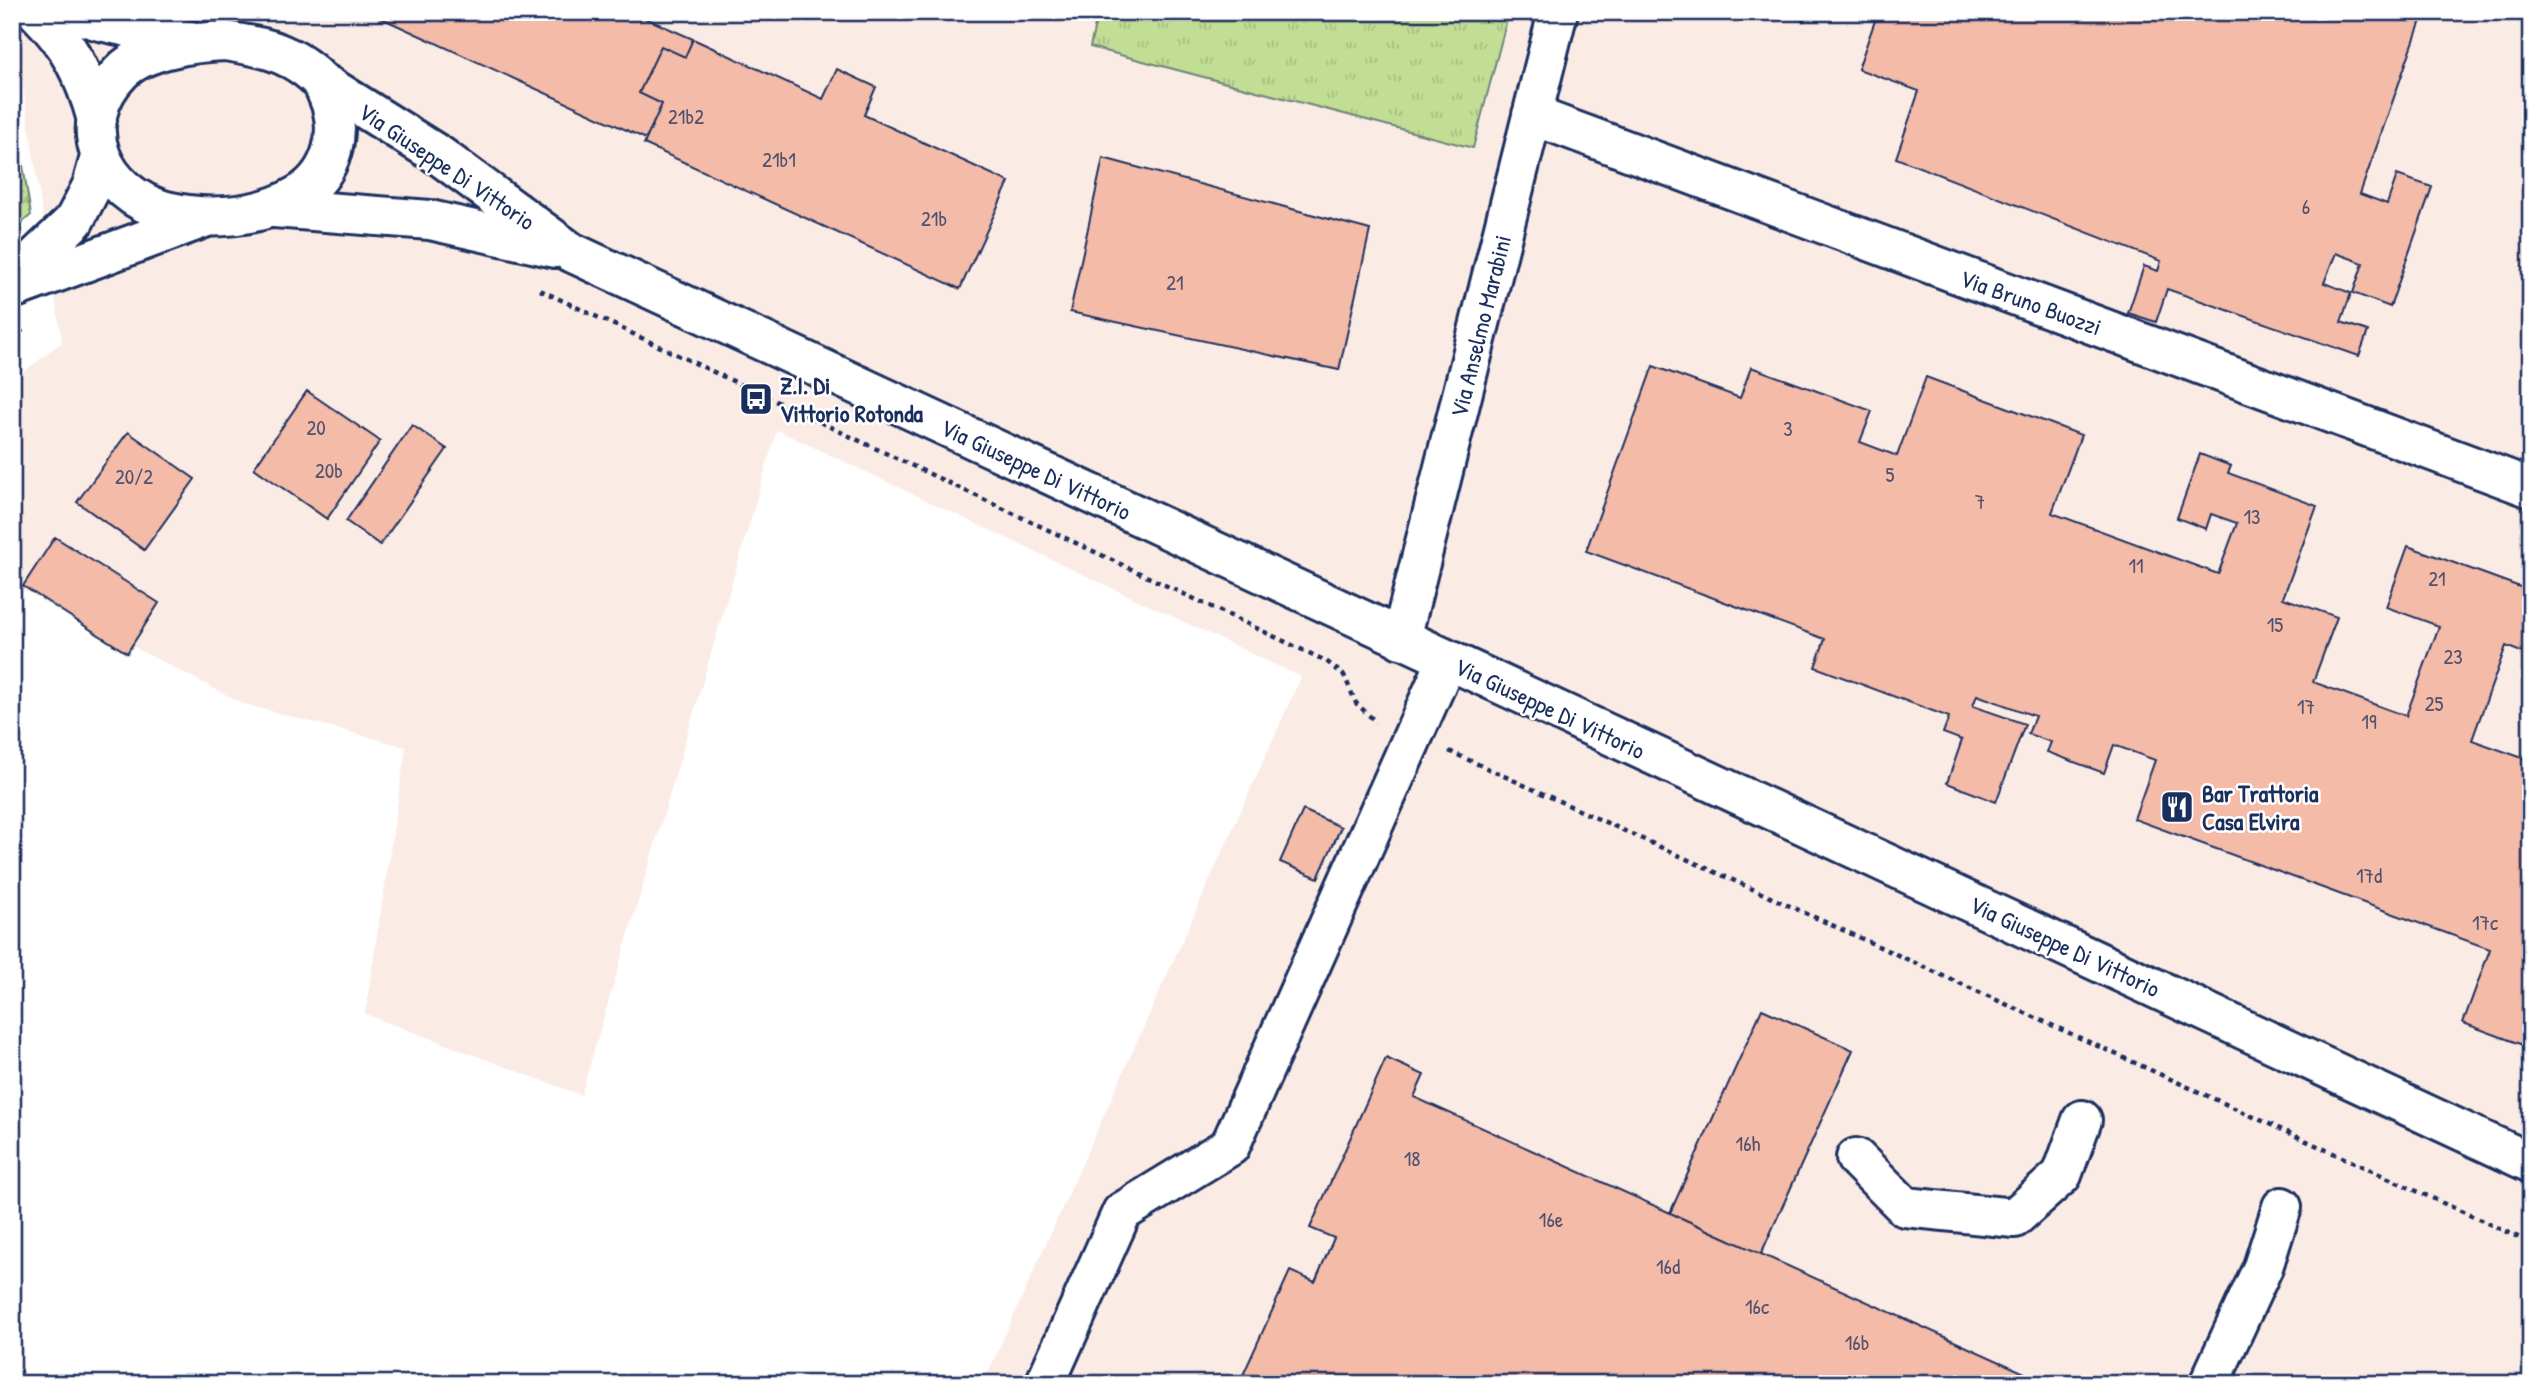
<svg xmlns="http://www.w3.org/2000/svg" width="2543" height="1396" viewBox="0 0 2543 1396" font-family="'Patrick Hand',sans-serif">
  <defs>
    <pattern id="grass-tufts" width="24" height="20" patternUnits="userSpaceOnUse" patternTransform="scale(1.75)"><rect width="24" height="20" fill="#c2dd94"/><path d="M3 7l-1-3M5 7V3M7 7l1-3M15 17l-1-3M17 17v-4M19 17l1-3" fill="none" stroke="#a6be82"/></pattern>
    <pattern id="forest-firs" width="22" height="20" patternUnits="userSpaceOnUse" patternTransform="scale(1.75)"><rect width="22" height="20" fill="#c2dd94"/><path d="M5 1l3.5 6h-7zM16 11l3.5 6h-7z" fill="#a6be82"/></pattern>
  </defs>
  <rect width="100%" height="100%" fill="#fff"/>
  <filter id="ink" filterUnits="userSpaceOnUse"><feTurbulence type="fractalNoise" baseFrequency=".0143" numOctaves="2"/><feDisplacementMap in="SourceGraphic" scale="14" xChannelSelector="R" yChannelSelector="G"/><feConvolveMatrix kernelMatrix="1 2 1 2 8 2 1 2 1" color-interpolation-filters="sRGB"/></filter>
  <g filter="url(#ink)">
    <path fill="#fbebe5" d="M 12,12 L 2531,12 L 2531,1384 L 983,1384 L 1301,677 L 777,430 L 581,1095 L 365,1014 L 406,747 L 244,704 L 12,584 L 12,381 L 62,342 L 18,54 L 12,51 Z"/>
    <path fill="url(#grass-tufts)" stroke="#6e8679" stroke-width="2" d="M 1098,12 L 1509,12 L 1473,148 L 1090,47 Z"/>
    <path fill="url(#forest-firs)" stroke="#6e8679" stroke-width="2" d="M 12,97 L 31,215 L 12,231 Z"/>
    <path fill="#f3bba8" stroke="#1b2f5e" stroke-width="2" d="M 368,12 L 648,12 L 645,18 L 693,39 L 685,57 L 661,46 L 639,93 L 662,104 L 646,139 Z
      M 1779,12 L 1807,12 L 1804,21 Z
      M 1878,12 L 2424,12 L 2360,194 L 2387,204 L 2397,175 L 2432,187 L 2390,307 L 2353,293 L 2363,263 L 2336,253 L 2324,283 L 2351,293 L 2341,322 L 2368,331 L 2359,356 L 2167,289 L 2156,322 L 2128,313 L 2144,266 L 2158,271 L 2161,261 L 1896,158 L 1919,91 L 1858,69 Z
      M 693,39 L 823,99 L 837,69 L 876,87 L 864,115 L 1009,182 L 960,289 L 644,144 L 662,104 L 639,93 L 661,46 L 685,57 Z
      M 1103,158 L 1370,230 L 1339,370 L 1070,312 Z
      M 1653,366 L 1740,398 L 1751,367 L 1872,411 L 1860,442 L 1897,456 L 1926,377 L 2081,435 L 2052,513 L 2218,574 L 2237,523 L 2211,514 L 2206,529 L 2177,518 L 2200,454 L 2231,466 L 2228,473 L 2317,506 L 2283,598 L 2337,617 L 2313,682 L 2406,716 L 2439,626 L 2386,607 L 2408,546 L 2531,591 L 2531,656 L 2506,646 L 2472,740 L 2531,761 L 2531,1048 L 2463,1023 L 2490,949 L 2134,819 L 2155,760 L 2114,745 L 2104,773 L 2047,752 L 2051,742 L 2028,734 L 2035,716 L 1977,695 L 1973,706 L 2025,724 L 1996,802 L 1947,783 L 1962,740 L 1943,733 L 1949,717 L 1815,667 L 1825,639 L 1586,551 Z
      M 307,391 L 380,441 L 327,519 L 254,468 Z
      M 412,425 L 447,449 L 380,545 L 346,521 Z
      M 128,432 L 195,479 L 144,550 L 77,502 Z
      M 55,537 L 159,603 L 127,653 L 23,586 Z
      M 1303,810 L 1341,827 L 1318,878 L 1280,862 Z
      M 1762,1009 L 1853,1050 L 1761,1254 L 1670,1213 Z
      M 1386,1058 L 1424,1075 L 1414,1097 L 2049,1384 L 1239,1384 L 1290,1271 L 1315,1282 L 1334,1238 L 1310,1228 Z"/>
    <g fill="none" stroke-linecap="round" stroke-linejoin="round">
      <defs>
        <path id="minor" d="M 37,12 C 69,44 85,76 97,120
          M 71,12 L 100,21 L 192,41
          M 226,41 C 247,45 268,47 287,57 C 297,61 314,73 321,82 C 324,85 326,92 328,96 C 343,131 333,173 300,194 C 261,218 210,221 166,211 C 102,194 70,124 121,72 C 143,49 195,42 226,41 Z
          M 322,82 L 440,156 L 571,252 L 2531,1163
          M 1532,115 L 2531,488
          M 274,208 L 430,220 L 555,248
          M 12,280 L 74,221 L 92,186 L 100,157
          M 12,289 L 204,218
          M 1401,639 L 1558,12
          M 1856,1158 L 1905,1207 L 2014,1218 L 2062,1175 L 2082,1120
          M 1045,1384 L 1122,1212 L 1230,1146 L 1447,660
          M 2209,1384 L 2263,1267 L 2282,1207"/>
      </defs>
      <use href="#minor" stroke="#1b2f5e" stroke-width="44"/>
      <path stroke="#1b2f5e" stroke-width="4.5" stroke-dasharray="5 5" stroke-linecap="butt" d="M 540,290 L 1326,661 L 1344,675 L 1356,703 L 1376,722
        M 12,337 L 23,330
        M 1449,751 L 2531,1243"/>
      <use href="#minor" stroke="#fff" stroke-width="38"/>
    </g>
  </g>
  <defs>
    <symbol id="bus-square" viewBox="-11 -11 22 22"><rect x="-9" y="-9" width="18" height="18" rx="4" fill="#1b2f5e" stroke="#fff"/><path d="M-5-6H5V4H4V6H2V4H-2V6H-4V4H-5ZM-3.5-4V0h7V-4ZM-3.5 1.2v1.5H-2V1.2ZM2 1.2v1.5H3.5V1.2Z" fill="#fff"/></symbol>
    <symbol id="restaurant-square" viewBox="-11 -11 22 22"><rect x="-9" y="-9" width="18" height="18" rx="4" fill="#1b2f5e" stroke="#fff"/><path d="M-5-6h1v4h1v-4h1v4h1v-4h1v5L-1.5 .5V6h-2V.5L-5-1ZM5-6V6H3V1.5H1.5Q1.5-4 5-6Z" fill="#fff"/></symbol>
  </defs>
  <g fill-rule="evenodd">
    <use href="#bus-square" x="737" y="380" width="38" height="38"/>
    <use href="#restaurant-square" x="2158" y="788" width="38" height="38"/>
  </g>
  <g text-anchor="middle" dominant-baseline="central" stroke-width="5" stroke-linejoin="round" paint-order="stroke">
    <g font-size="21" fill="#515270">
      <text x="686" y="116">21b2</text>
      <text x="779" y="159">21b1</text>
      <text x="2306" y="206">6</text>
      <text x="934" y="218">21b</text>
      <text x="1175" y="282">21</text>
      <text x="316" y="427">20</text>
      <text x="1788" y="428">3</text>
      <text x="329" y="470">20b</text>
      <text x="1890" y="474">5</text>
      <text x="134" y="476">20/2</text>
      <text x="1980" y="501">7</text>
      <text x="2252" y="516">13</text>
      <text x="2136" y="565">11</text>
      <text x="2437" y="578">21</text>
      <text x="2275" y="624">15</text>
      <text x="2453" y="656">23</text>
      <text x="2434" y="703">25</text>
      <text x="2306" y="706">17</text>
      <text x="2369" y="721">19</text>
      <text x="2369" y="875">17d</text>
      <text x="2485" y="922">17c</text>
      <text x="1748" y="1143">16h</text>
      <text x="1412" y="1158">18</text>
      <text x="1551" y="1219">16e</text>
      <text x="1668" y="1266">16d</text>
      <text x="1757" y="1306">16c</text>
      <text x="1857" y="1342">16b</text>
    </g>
    <g font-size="24" fill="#1b2f5e" stroke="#fff">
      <text transform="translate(447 166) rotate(34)">Via Giuseppe Di Vittorio</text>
      <text transform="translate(2031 302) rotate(20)">Via Bruno Buozzi</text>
      <text transform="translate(1480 326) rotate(-76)">Via Anselmo Marabini</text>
      <text transform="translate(1036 469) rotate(25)">Via Giuseppe Di Vittorio</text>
      <text transform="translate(1550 708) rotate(25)">Via Giuseppe Di Vittorio</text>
      <text transform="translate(2065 946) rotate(25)">Via Giuseppe Di Vittorio</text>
    </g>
    <g font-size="24" font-weight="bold" fill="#1b2f5e" stroke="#fff" text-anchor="start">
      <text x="780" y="385">Z.I. Di<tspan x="780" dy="28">Vittorio Rotonda</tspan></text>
      <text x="2202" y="793">Bar Trattoria<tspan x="2202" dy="28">Casa Elvira</tspan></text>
    </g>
  </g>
  <rect width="2543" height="1396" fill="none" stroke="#fff" stroke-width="42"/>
  <rect x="21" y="21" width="2501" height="1354" fill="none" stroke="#1b2f5e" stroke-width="2.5" filter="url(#ink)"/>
</svg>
